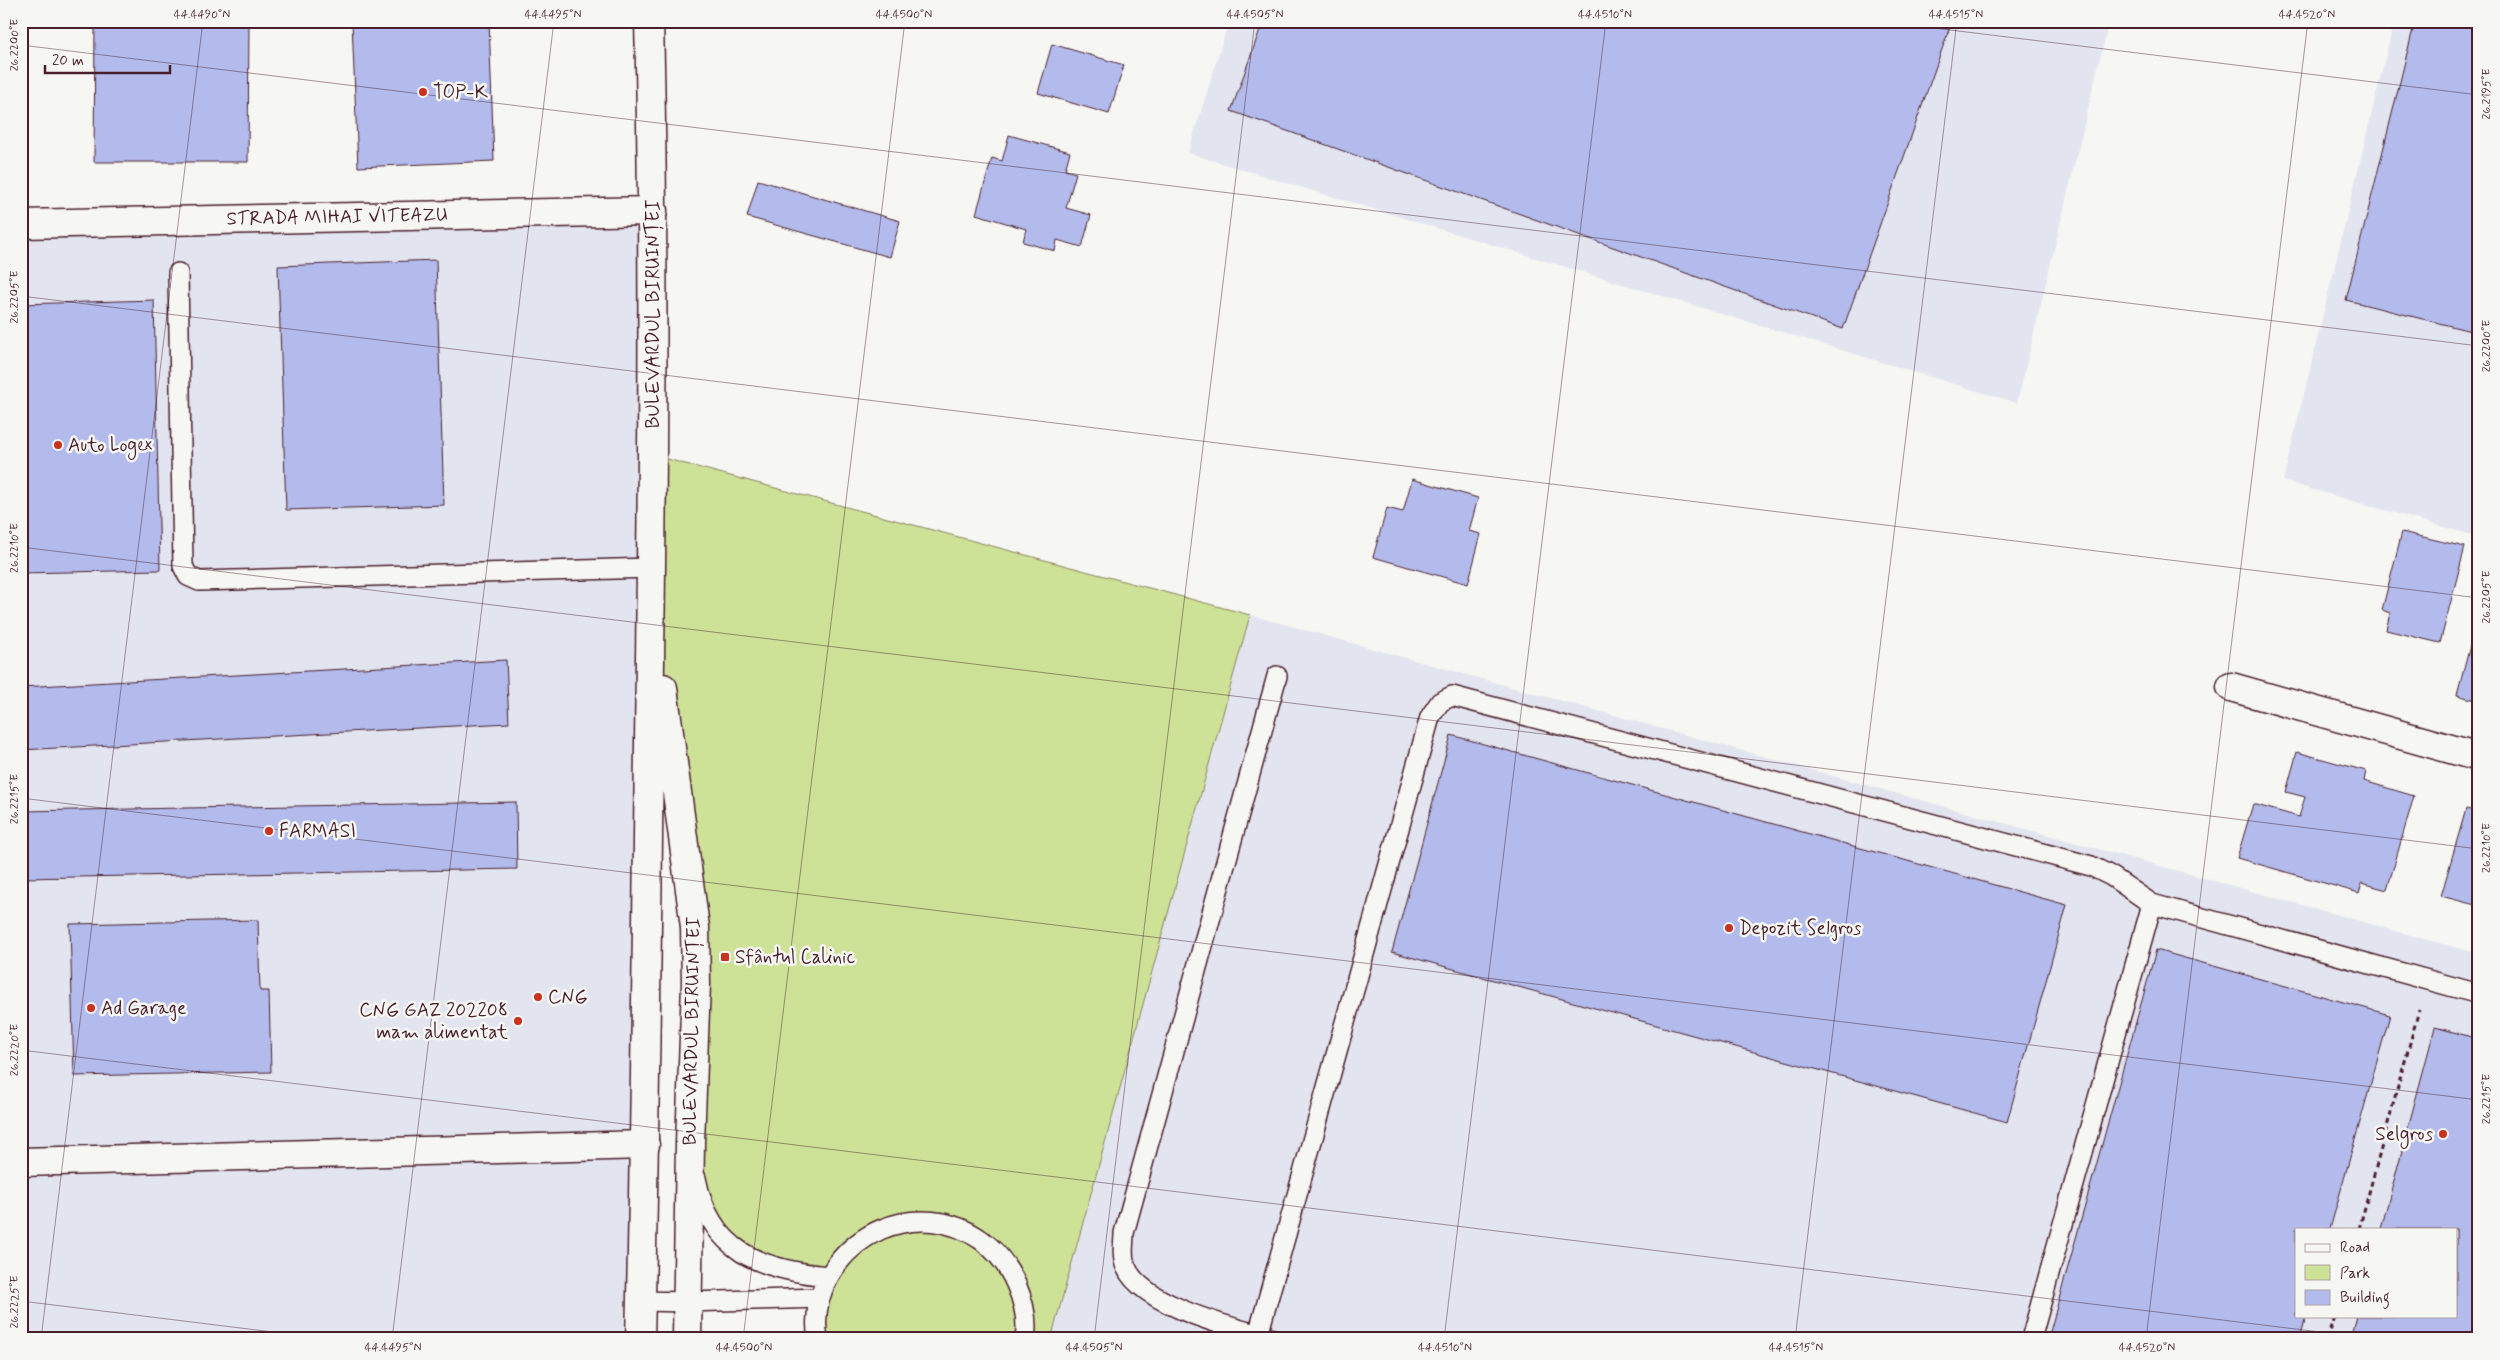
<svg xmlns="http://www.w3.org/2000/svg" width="2500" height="1360" viewBox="0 0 2500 1360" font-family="Mynerve,sans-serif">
  <rect width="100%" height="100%" fill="#f6f6f2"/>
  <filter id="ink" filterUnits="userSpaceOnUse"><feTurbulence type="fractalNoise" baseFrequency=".02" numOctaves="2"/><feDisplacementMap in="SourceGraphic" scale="10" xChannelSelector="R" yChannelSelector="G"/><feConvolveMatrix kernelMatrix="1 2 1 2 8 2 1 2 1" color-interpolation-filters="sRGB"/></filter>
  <g filter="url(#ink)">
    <path fill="#e2e4f0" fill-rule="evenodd" d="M 1229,21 L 2109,21 L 2017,403 L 1188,153 Z
      M 2394,21 L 2479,21 L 2479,537 L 2283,481 Z
      M 653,211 L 647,940 L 623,1339 L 21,1339 L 21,224 Z
      M 1250,615 L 2479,954 L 2479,1339 L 1051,1339 ZM 2296,1229 L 2456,1229 L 2456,1316 L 2296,1316 Z"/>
    <path fill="#cde297" stroke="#8c8061" d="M 652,455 L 1250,615 L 1051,1339 L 818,1339 L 828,1276 L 753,1258 L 700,1195 L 696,984 L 651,606 Z"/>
    <path fill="#b2bbec" stroke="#4a1f2b" d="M 95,21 L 249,21 L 248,162 L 94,162 Z
      M 397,21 L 489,21 L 494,161 L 358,167 L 352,23 Z
      M 1263,21 L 1952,21 L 1843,329 L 1231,111 Z
      M 2415,21 L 2479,21 L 2479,333 L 2346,300 Z
      M 1052,44 L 1124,65 L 1109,114 L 1038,93 Z
      M 1009,135 L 1070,152 L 1065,170 L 1076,173 L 1066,208 L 1091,215 L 1082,247 L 1057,240 L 1055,251 L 1023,242 L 1026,229 L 976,214 L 992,158 L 1002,161 Z
      M 758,180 L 900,221 L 890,257 L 747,217 Z
      M 436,260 L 444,505 L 286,510 L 278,266 Z
      M 154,300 L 160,570 L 21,573 L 21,304 Z
      M 1412,479 L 1478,498 L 1469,531 L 1481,534 L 1468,584 L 1373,557 L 1387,508 L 1403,512 Z
      M 2402,532 L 2465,547 L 2440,643 L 2386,630 L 2390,613 L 2382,610 Z
      M 2475,627 L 2479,628 L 2479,701 L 2457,695 Z
      M 506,660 L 509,723 L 21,750 L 21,687 Z
      M 1451,735 L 2067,905 L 2007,1122 L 1392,952 Z
      M 2297,752 L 2366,771 L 2364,781 L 2414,796 L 2387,890 L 2362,883 L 2359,893 L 2237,858 L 2253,804 L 2299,817 L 2305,797 L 2286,792 Z
      M 516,802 L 517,869 L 22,878 L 21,811 Z
      M 2466,809 L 2479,812 L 2479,906 L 2441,896 Z
      M 258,920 L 260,991 L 269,991 L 271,1072 L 74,1076 L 70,924 Z
      M 2156,950 L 2390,1015 L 2330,1229 L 2296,1229 L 2296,1316 L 2306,1316 L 2300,1339 L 2048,1339 Z
      M 2435,1027 L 2479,1039 L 2479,1339 L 2351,1339 L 2357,1316 L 2456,1316 L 2456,1229 L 2381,1229 Z"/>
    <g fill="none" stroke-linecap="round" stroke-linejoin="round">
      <defs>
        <path id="service" d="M 178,273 L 183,566 L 188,576 L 199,581 L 651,568
          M 696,1178 C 710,1251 760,1270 828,1276
          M 641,1301 L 688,1302 L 819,1298
          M 1258,1335 L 1430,717 L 1440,702 L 1452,696 L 2091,866 L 2111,876 L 2152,904 L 2479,994
          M 818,1339 C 813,1312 821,1285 837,1264 C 886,1200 983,1208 1016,1284 C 1023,1300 1028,1321 1025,1339
          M 1274,1339 C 1237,1329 1131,1304 1124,1260 C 1122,1252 1124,1242 1124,1233 L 1277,676
          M 2031,1339 L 2152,904"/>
        <path id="minor" d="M 21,224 L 653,211
          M 2231,687 L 2479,757
          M 21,1162 L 645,1145"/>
        <path id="primary" d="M 663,688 L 695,927 L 696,984 L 690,1143 L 687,1339
          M 640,1339 C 645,1140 647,942 649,743 C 652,502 655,262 649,21"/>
      </defs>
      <use href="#service" stroke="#4a1f2b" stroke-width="22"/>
      <use href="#minor" stroke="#4a1f2b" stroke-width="31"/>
      <use href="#primary" stroke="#4a1f2b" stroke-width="31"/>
      <path stroke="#4a1f2b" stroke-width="3" stroke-dasharray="5 4" stroke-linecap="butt" d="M 2359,1229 L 2419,1010
        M 2328,1339 L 2335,1316"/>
      <use href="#service" stroke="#f6f6f2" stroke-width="19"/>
      <use href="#minor" stroke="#f6f6f2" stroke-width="28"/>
      <use href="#primary" stroke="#f6f6f2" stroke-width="28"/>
    </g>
  </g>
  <path fill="none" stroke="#4a1f2b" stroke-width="1" stroke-opacity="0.45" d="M 1877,21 L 2479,95M 21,45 L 2479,346M 21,296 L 2479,598M 21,547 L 2479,849M 21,798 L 2479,1100M 21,1050 L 2377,1339M 21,1301 L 330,1339M 41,1339 L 203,21M 392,1339 L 554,21M 743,1339 L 905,21M 1094,1339 L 1255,21M 1444,1339 L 1606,21M 1795,1339 L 1957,21M 2146,1339 L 2308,21"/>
  <g fill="#c8321e" stroke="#f6f6f2" stroke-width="2">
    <circle cx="423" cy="92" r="5"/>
    <circle cx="58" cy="445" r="5"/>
    <circle cx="269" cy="831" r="5"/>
    <circle cx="1729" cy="928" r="5"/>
    <rect x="720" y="952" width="10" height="10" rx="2.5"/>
    <circle cx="538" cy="997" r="5"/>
    <circle cx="91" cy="1008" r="5"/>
    <circle cx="518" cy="1021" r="5"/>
    <circle cx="2443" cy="1134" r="5"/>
  </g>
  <g text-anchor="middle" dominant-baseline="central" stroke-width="5" stroke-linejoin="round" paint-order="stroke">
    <g font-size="19" fill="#4a1f2b" stroke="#f6f6f2" text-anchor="start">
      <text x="433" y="92">TOP-K</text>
      <text x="68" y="445">Auto Logex</text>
      <text x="279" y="831">FARMASI</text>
      <text x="1739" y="928">Depozit Selgros</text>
      <text x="735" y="957">Sfântul Calinic</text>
      <text x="548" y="997">CNG</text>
      <text x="101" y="1008">Ad Garage</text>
      <text x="508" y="1010" text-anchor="end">CNG GAZ 202208<tspan x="508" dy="22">mam alimentat</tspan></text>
      <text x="2433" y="1134" text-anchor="end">Selgros</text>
    </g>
    <g font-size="19" fill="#4a1f2b" stroke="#f6f6f2">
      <text transform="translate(337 217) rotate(-1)">STRADA MIHAI VITEAZU</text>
      <text transform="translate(653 314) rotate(-90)">BULEVARDUL BIRUINȚEI</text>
      <text transform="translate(692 1031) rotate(-89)">BULEVARDUL BIRUINȚEI</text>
    </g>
  </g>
  <rect width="2500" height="1360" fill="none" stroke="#f6f6f2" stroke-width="55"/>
  <rect x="2295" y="1228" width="162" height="90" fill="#f6f6f2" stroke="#b1a0a2"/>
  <rect x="2305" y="1244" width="25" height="8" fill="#f6f6f2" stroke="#b1a0a2"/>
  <text x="2340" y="1252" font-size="15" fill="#4a1f2b">Road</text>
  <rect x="2305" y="1265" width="25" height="15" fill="#cde297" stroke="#b1a0a2"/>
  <text x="2340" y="1278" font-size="15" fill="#4a1f2b">Park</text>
  <rect x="2305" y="1290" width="25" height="15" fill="#b2bbec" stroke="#b1a0a2"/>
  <text x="2340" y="1302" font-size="15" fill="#4a1f2b">Building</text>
  <path d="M45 65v8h125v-8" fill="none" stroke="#4a1f2b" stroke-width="2.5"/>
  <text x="52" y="65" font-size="15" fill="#4a1f2b" stroke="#f6f6f2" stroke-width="4" paint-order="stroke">20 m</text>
  <rect x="28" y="28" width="2444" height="1304" fill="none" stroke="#4a1f2b" stroke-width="2"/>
  <g font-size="12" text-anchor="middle" fill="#4a1f2b">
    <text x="202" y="18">44.4490°N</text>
    <text x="553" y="18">44.4495°N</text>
    <text x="904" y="18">44.4500°N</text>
    <text x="1255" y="18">44.4505°N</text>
    <text x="1605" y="18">44.4510°N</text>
    <text x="1956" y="18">44.4515°N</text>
    <text x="2307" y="18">44.4520°N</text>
    <text transform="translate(14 45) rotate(-90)" y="4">26.2200°E</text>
    <text transform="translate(2486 94) rotate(-90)" y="4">26.2195°E</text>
    <text transform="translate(14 297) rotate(-90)" y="4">26.2205°E</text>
    <text transform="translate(2486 346) rotate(-90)" y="4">26.2200°E</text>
    <text transform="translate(14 548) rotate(-90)" y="4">26.2210°E</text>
    <text transform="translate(2486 597) rotate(-90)" y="4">26.2205°E</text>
    <text transform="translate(14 799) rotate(-90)" y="4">26.2215°E</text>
    <text transform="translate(2486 848) rotate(-90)" y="4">26.2210°E</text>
    <text transform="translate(14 1050) rotate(-90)" y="4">26.2220°E</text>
    <text transform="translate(2486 1099) rotate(-90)" y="4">26.2215°E</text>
    <text transform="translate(14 1302) rotate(-90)" y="4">26.2225°E</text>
    <text x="393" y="1351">44.4495°N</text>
    <text x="744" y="1351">44.4500°N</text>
    <text x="1094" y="1351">44.4505°N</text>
    <text x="1445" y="1351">44.4510°N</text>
    <text x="1796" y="1351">44.4515°N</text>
    <text x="2147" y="1351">44.4520°N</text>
  </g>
</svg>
